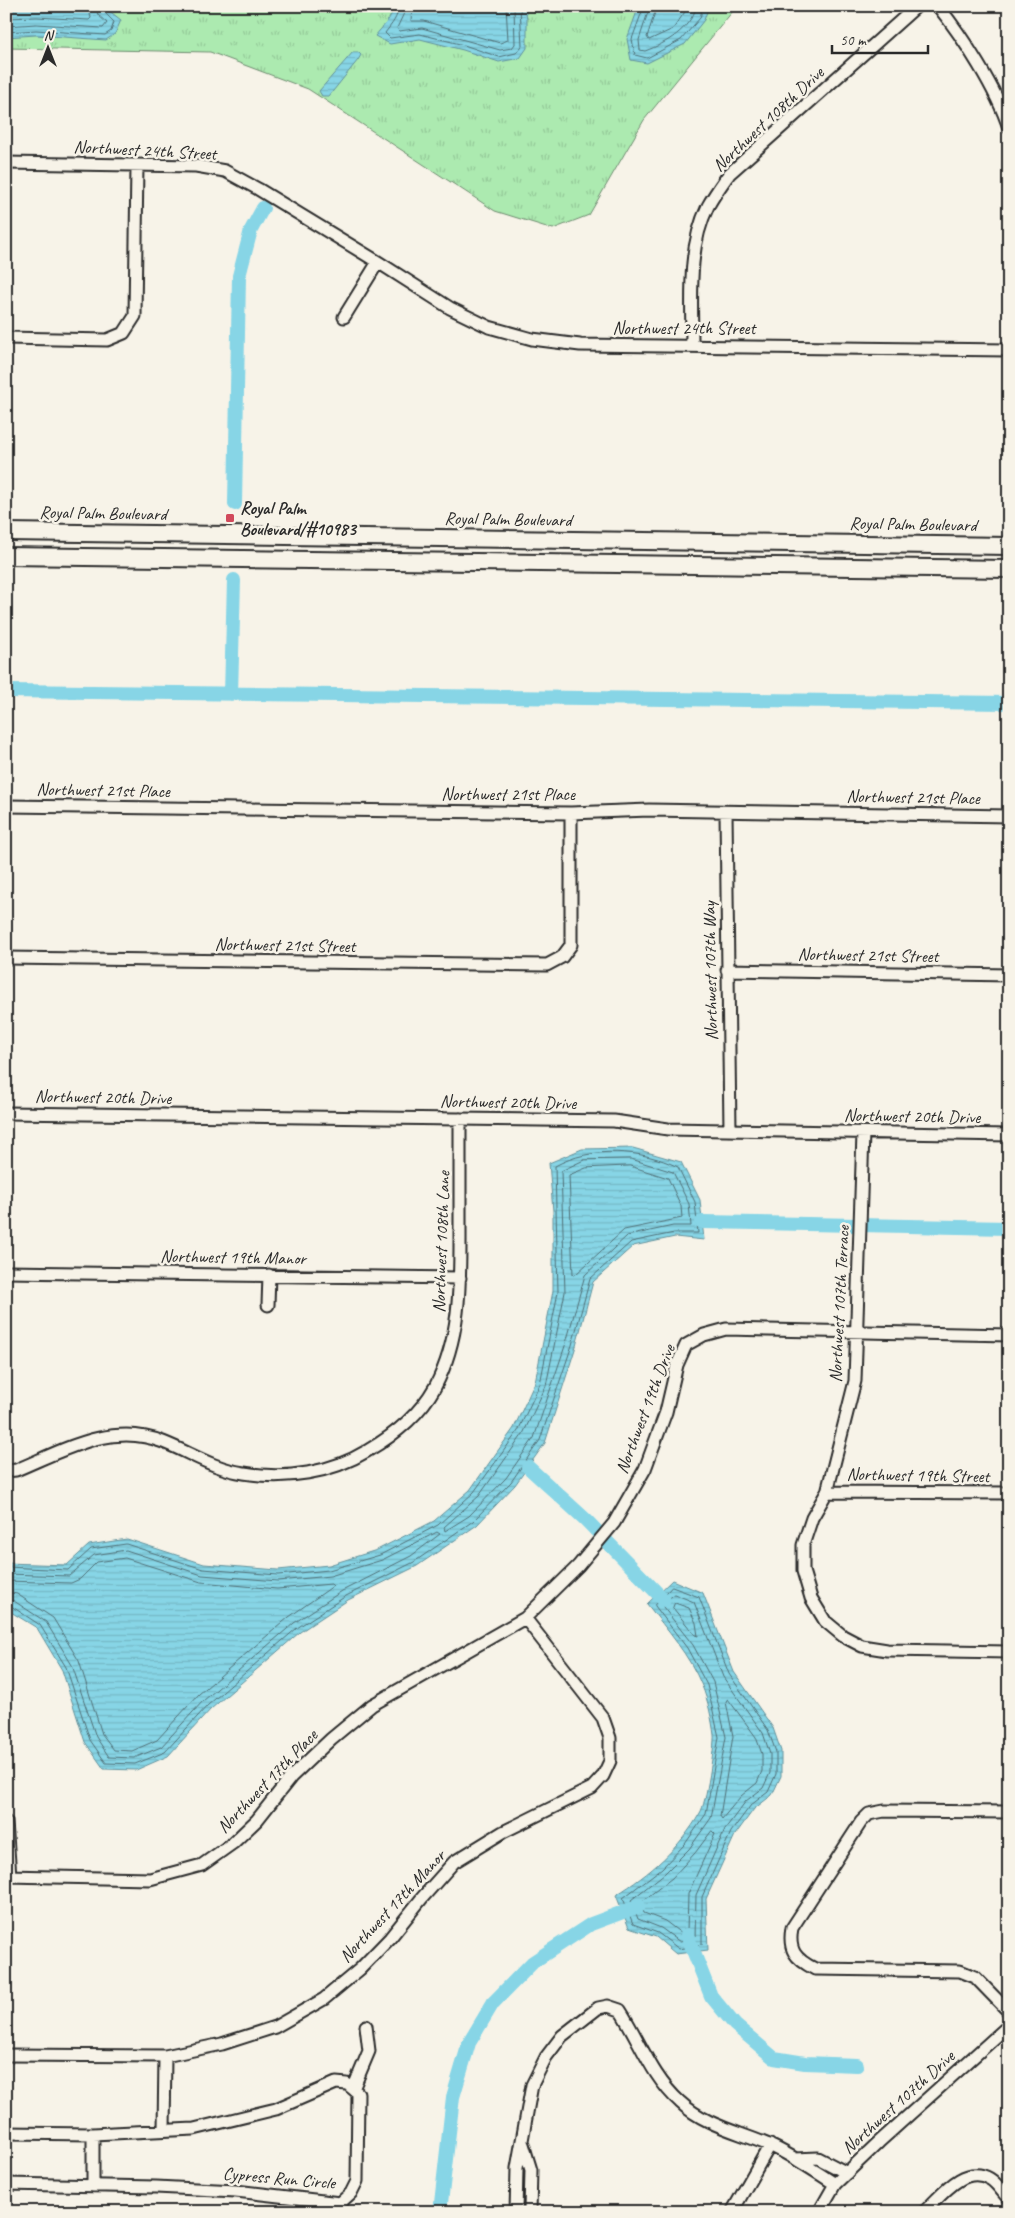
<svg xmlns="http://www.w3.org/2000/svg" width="1015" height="2218" viewBox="0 0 1015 2218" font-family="Caveat,sans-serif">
  <defs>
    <pattern id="grass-tufts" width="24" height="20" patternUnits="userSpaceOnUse" patternTransform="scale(1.25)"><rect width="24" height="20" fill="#aceab0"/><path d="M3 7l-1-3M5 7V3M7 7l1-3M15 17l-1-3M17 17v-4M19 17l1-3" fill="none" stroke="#94c998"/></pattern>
    <pattern id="water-rules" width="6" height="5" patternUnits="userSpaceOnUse" patternTransform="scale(1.25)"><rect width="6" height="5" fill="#87d5e6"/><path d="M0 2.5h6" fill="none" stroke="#75b7c5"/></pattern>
  </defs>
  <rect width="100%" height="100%" fill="#f7f3e8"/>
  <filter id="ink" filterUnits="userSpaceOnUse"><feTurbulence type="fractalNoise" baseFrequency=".02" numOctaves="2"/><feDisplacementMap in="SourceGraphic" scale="10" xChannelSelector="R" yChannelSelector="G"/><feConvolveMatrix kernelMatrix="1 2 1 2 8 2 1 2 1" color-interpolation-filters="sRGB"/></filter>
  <g filter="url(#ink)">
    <path fill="url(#grass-tufts)" stroke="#6c8a6e" d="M 6,6 L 737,6 L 644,120 L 589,215 L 553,229 L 495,211 L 308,89 L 210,52 L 6,48 Z"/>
    <path fill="url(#water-rules)" stroke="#62919b" d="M 6,6 L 103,6 L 121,20 L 115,34 L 106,40 L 36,35 L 6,37 Z
      M 393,6 L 525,6 L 527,19 L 527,48 L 520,58 L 499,62 L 463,50 L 420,39 L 390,44 L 375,36 C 382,27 393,18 393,6 Z
      M 639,6 L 709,6 L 704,20 L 685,44 L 647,63 L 631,60 L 627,39 Z
      M 353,52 L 358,52 L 361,55 L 358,60 L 329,96 L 322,96 L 319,91 Z
      M 633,1148 L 681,1162 L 700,1200 L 704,1240 L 675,1237 L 633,1246 L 593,1282 L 576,1346 L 545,1443 L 515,1485 L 477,1525 L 417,1566 L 348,1600 L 300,1632 L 211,1709 L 168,1756 L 136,1770 L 104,1769 L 85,1742 L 62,1670 L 37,1628 L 6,1609 L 6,1563 L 67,1565 L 89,1545 L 127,1539 L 204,1564 L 278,1570 L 329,1565 L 377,1550 L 434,1521 L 470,1490 L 514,1428 L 535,1382 L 553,1291 L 553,1211 L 549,1163 L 582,1149 Z
      M 672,1580 L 703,1593 L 734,1672 L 773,1728 L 781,1751 L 781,1776 L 772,1795 L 754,1809 L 735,1835 L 706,1899 L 708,1950 L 676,1954 L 656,1937 L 629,1928 L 616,1895 C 650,1874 680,1848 700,1813 C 706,1805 715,1745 714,1735 C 712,1720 708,1700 702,1686 C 690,1656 667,1630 647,1604 Z"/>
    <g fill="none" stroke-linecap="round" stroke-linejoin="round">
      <path stroke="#506f76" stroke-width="1" d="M 398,6 C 399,17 391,25 385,33 L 390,38 L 420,34 L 464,45 L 499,57 L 516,53 L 522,46 L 520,6
        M 404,6 L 404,13 L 397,28 L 399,31 L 422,28 L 500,50 L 512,48 L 515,44 L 514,6
        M 412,6 L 411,21 L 424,21 L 500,43 L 508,40 L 506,6
        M 644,6 L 632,39 L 635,55 L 647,58 L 681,40 L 700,18 L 703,6
        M 650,6 L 639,40 L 640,50 L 645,51 C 667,43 689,30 697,6
        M 657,6 L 647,37 L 649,40 L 673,29 L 689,6
        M 6,18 L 37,17 L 89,20 L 91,18 L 88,6
        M 6,26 L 36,24 L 103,28 L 107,23 L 98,15 L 96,6
        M 6,32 L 36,30 L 105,35 L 111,31 L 114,22 L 104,12 L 102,6
        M 631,1159 L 673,1172 L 689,1204 L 691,1226 L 673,1226 L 627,1236 L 585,1275 L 566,1343 L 534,1438 L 506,1478 L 469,1516 L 445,1531 L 444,1527 L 479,1496 L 523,1434 L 546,1386 L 565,1292 L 561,1171 L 584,1160 Z
        M 630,1166 L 668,1178 L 681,1206 L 682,1218 L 624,1230 L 576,1274 L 573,1275 L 569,1175 L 586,1168 Z
        M 6,1567 L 68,1570 L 91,1549 L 126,1544 L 203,1569 L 278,1575 L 329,1570 L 380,1555 L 438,1525 L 474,1492 L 518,1431 L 540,1384 L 558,1292 L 555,1166 C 591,1146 641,1149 678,1167 L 695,1202 L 698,1233 L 674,1233 L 631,1242 L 590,1279 L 572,1345 L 540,1440 L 511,1482 L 473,1521 L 414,1562 L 346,1596 L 297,1628 L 208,1705 L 165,1752 L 135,1764 L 106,1763 L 90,1740 L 66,1667 L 40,1625 L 11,1606 L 6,1605
        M 6,1574 L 69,1576 L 94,1555 L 126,1550 L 202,1575 L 278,1581 L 330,1576 L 382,1560 L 437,1532 L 440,1534 L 411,1556 L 342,1591 L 294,1623 L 203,1701 L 161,1747 L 134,1758 L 109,1757 L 96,1737 L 72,1665 L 46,1622 L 14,1601 L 6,1599
        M 6,1581 L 71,1583 L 80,1579 L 97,1562 L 125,1558 L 201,1582 L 277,1589 L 331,1584 L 333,1586 L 289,1617 L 199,1694 L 157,1740 L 132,1751 L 114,1750 L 102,1734 L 79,1661 L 53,1618 L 17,1594 L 6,1592
        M 672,1587 L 699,1597 L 729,1674 L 768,1730 L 776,1752 L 776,1774 L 768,1792 L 751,1805 L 731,1832 L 702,1897 L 702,1944 L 679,1949 L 658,1933 L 633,1924 L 623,1898 L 662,1868 L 685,1844 L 706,1814 L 719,1737 L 707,1685 L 687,1648 L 655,1606 Z
        M 674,1594 L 694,1602 L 723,1677 L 763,1733 L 770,1754 L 770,1773 L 763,1788 L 746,1801 L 725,1829 L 696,1895 L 695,1939 L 680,1942 L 661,1928 L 638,1919 L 631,1900 L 665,1873 L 689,1849 L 711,1818 L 726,1737 L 713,1682 L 693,1645 L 663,1607 Z
        M 675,1603 L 689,1608 L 696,1623 L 698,1636 L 695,1635 L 673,1608 Z
        M 728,1699 L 756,1737 L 762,1754 L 762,1771 L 757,1783 L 741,1796 L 722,1819 L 720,1816 L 733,1736 L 726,1702 Z
        M 712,1831 L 715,1834 L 688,1894 L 687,1932 L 682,1934 L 665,1921 L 644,1913 L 640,1903 L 672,1878 L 695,1853 Z"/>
      <path stroke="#87d5e6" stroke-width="14" d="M 235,504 L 239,276 L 251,230 L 263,208
        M 6,691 L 1009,703
        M 231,694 L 234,580
        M 702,1222 L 1009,1228
        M 528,1467 L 585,1519 L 664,1600
        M 687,1935 L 711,1996 L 735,2025 L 774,2058 L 805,2063 L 857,2065
        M 440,2212 L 453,2097 L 469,2043 L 493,2003 L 533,1962 L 591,1924 L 639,1906"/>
      <defs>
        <path id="minor" d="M 938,6 C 963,37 997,90 1009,128
          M 6,163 L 196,166 L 225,171 L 258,189 L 378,262 L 450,308 L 489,327 L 532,339 L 580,345 L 1009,350
          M 344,317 L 378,262
          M 6,338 L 107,340 L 124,333 L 135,316 L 137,165
          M 692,345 C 692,298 687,249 708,206 C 714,195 722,184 729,174 L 917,6
          M 6,806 L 571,813 L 649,810 L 1009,816
          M 726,812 L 730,1130
          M 6,958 L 547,965 L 562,957 L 571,945 L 571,813
          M 727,970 L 1009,975
          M 6,1113 L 614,1121 L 668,1129 L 1009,1135
          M 863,1133 L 855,1381 L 827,1492 L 812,1518 L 803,1545 L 803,1571 L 811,1598 L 825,1621 L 843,1636 L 862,1646 L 887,1650 L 1009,1652
          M 6,1272 L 460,1278
          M 268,1305 L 269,1275
          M 6,1471 L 16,1470 C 62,1451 112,1421 163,1442 C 191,1453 214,1469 244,1473 C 286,1480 331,1473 367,1451 C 393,1436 420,1414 435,1387 C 462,1336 460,1280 460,1224 C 460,1189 460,1154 460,1119
          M 827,1492 L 1009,1493
          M 1009,1812 L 884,1811 L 869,1814 L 861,1822 L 792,1928 C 788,1950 795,1959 815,1969 L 960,1971 L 975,1977 L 1009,2012
          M 6,1822 L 10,1876
          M 6,1876 L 150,1879 L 202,1865 L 233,1843 L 257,1820 L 291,1777 L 331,1739 L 372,1705 L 525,1618 L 578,1566 L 614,1523 L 645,1469 L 666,1412 L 677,1365 L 686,1345 L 704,1335 L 726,1329 L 1009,1335
          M 6,2055 L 165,2056 L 222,2044 L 275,2027 L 324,1999 L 360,1969 L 390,1938 L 422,1898 L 454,1862 L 503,1832 L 592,1788 L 603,1776 L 610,1761 L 610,1738 L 603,1718 L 525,1618
          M 353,2089 L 369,2051 L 366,2026
          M 164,2130 L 165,2056
          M 6,2133 L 93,2134 L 194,2129 L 276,2109 L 336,2083 L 347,2084 L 358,2093 L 357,2181 L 351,2193 L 340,2203 L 236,2191 L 156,2187 L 6,2184
          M 93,2134 L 93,2186
          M 523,2144 L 531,2170 L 530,2212
          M 795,2159 L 818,2158 L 847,2173
          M 516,2212 L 517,2168 L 532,2085 L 546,2057 L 562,2036 L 598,2008 L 608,2006 L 620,2010 C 640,2041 652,2077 680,2102 C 704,2125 739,2132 769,2145 C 792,2155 813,2170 835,2184
          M 732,2212 L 770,2145
          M 819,2212 L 835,2184 L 879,2142 L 1009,2025
          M 924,2212 C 941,2196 964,2163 990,2179 C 997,2183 1003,2193 1009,2199"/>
        <path id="secondary" d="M 6,532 L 1009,546
          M 6,556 L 1009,569"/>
      </defs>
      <use href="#minor" stroke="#2b2b2b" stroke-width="15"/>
      <use href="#secondary" stroke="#2b2b2b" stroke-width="20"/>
      <use href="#minor" stroke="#f7f3e8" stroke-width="11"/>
      <use href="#secondary" stroke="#f7f3e8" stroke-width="16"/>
    </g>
  </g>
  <rect fill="#d1495b" stroke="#f7f3e8" stroke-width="2" x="225" y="513" width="10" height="10" rx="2.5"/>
  <g text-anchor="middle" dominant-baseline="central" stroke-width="5" stroke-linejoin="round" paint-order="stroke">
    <g font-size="18" fill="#2b2b2b" stroke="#f7f3e8">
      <text transform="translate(768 119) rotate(-43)">Northwest 108th Drive</text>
      <text transform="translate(145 150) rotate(3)">Northwest 24th Street</text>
      <text x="684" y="328">Northwest 24th Street</text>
      <text transform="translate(103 513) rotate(1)">Royal Palm Boulevard</text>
      <text transform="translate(508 519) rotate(1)">Royal Palm Boulevard</text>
      <text transform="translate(913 524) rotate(1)">Royal Palm Boulevard</text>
      <text transform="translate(103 790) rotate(1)">Northwest 21st Place</text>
      <text x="508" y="794">Northwest 21st Place</text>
      <text transform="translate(913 797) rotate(1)">Northwest 21st Place</text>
      <text transform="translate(285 945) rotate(1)">Northwest 21st Street</text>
      <text transform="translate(868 955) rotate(1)">Northwest 21st Street</text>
      <text transform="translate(710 971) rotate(-91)">Northwest 107th Way</text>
      <text transform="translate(103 1097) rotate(1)">Northwest 20th Drive</text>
      <text transform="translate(508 1102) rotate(1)">Northwest 20th Drive</text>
      <text transform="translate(912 1116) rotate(1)">Northwest 20th Drive</text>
      <text transform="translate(441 1242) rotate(-88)">Northwest 108th Lane</text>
      <text transform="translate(233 1257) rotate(1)">Northwest 19th Manor</text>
      <text transform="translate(839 1304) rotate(-87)">Northwest 107th Terrace</text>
      <text transform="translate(645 1409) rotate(-69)">Northwest 19th Drive</text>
      <text transform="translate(918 1475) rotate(1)">Northwest 19th Street</text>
      <text transform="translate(267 1781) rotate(-46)">Northwest 17th Place</text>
      <text transform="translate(392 1906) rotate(-47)">Northwest 17th Manor</text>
      <text transform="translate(898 2102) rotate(-42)">Northwest 107th Drive</text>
      <text transform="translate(279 2178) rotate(5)">Cypress Run Circle</text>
    </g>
    <g font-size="18" font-weight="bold" fill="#2b2b2b" stroke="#f7f3e8" text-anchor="start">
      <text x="240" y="508">Royal Palm<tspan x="240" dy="21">Boulevard/#10983</tspan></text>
    </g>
  </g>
  <rect width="1015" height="2218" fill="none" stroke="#f7f3e8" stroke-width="25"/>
  <rect x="12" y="12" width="990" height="2193" fill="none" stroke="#2b2b2b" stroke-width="2" filter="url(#ink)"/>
  <g transform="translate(48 48)" stroke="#f7f3e8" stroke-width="4" paint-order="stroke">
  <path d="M0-4L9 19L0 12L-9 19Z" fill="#2b2b2b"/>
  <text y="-8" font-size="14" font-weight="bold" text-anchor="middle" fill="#2b2b2b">N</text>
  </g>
  <path d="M832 45v8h96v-8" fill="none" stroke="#2b2b2b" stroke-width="2.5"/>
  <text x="840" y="45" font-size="15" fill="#2b2b2b" stroke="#f7f3e8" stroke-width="4" paint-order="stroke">50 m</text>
</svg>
